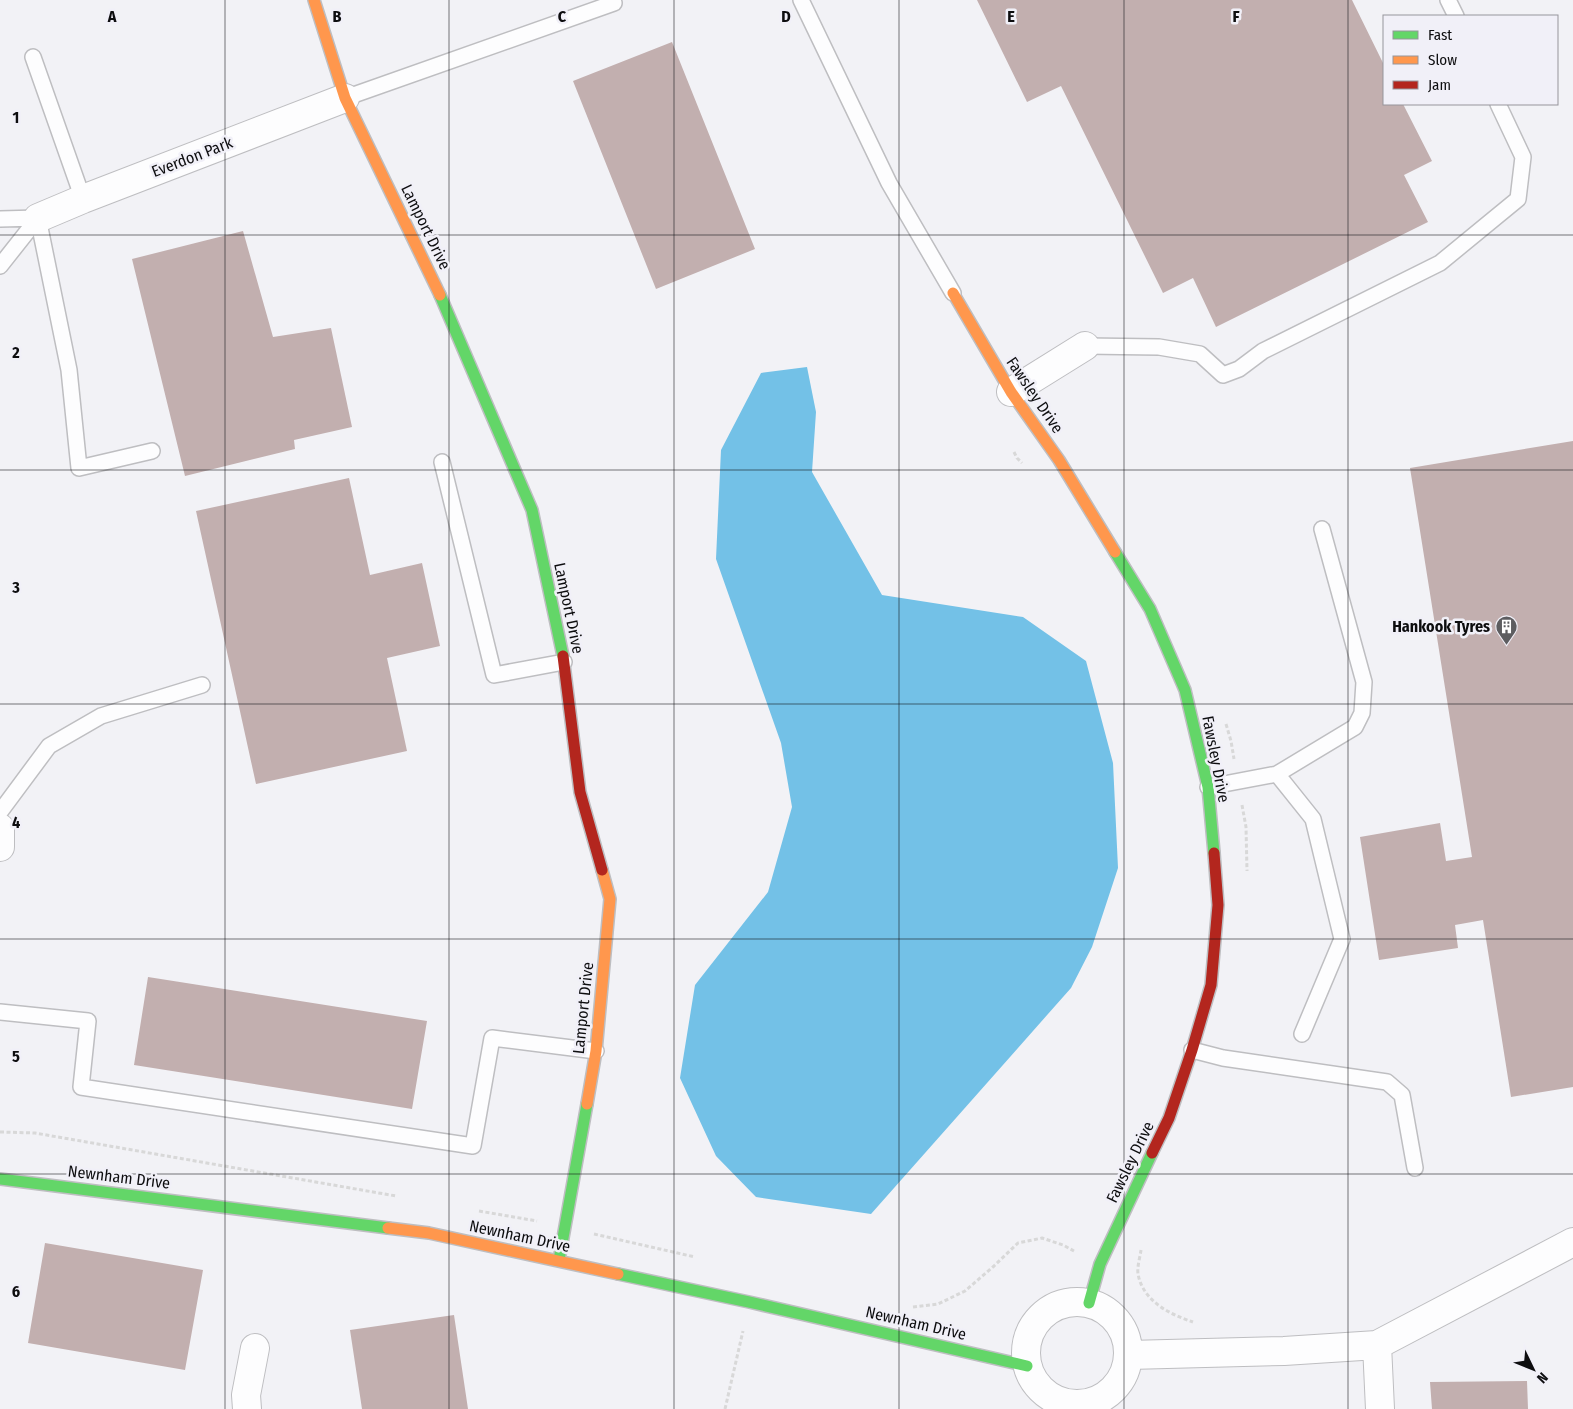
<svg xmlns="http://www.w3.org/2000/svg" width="1573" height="1409" viewBox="0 0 1573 1409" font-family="'Fira Sans Condensed',sans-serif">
  <rect width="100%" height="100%" fill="#f2f2f6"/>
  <path fill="#73c1e7" d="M 807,367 L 816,412 L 812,472 L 882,595 L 1023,617 L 1086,661 L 1113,763 L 1118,868 L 1092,947 L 1071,988 L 871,1214 L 756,1197 L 716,1156 L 680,1078 L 695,985 L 768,892 L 792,807 L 781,743 L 716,559 L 721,450 L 761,373 Z"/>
  <path fill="#c2afaf" d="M 977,0 L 1352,0 L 1384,65 L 1384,104 L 1403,104 L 1432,161 L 1404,175 L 1428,222 L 1216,327 L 1193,278 L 1163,293 L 1061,86 L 1027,102 Z
    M 672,42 L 755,249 L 656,289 L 573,81 Z
    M 243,231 L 273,337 L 331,328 L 352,427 L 294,440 L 295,449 L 185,476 L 132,259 Z
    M 1573,441 L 1573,1087 L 1511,1097 L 1483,920 L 1455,925 L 1458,948 L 1379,960 L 1360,837 L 1440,823 L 1446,861 L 1472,857 L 1410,468 Z
    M 349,478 L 370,575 L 422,563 L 440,646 L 387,658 L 407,751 L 256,784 L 196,511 Z
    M 148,977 L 427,1021 L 412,1109 L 134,1065 Z
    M 45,1243 L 203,1270 L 185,1370 L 28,1343 Z
    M 454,1315 L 468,1409 L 362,1409 L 350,1330 Z
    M 1527,1381 L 1528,1409 L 1432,1409 L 1430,1382 Z"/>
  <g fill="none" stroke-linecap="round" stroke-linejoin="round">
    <defs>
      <path id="lane" d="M 801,0 L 889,183 L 953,293
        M 1448,0 L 1456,16
        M 33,57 L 83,199
        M 345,98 L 614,3
        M 38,218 L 69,370 L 79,468 L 152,451
        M 0,219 L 38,218
        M 0,266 L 38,218
        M 1085,346 L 1159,347 L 1200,354 L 1223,375 L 1239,369 L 1263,351 L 1440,263 L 1518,199 L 1523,157 L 1498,104
        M 442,462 L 494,675 L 564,662
        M 1277,774 L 1355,727 L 1362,713 L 1364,682 L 1322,529
        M 1208,787 L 1277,774 L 1313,819 L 1342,939 L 1302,1034
        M 0,812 L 49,746 L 101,716 L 202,685
        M 0,1012 L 88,1021 L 81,1087 L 473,1146 L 492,1038 L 596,1051
        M 1192,1050 L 1223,1058 L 1387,1082 L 1402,1095 L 1415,1168"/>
      <path id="street" d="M 38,218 L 83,199 L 345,98
        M 1011,392 L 1085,346
        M 0,828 L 0,847
        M1026 1353a51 51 0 1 1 102 0a51 51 0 1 1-102 0Z
        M 1377,1345 L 1380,1409
        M 1129,1355 L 1284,1351 L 1377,1345 L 1573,1242
        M 247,1409 L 246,1395 L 255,1348"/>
      <path id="fast" d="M 440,295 L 532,510 L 563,656
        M 1115,552 L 1150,609 L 1185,690 L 1208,787 L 1214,853
        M 0,1179 L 388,1228
        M 559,1260 L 587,1104
        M 618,1274 L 749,1302 L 1027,1366
        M 1089,1303 L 1100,1264 L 1152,1153"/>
      <path id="slow" d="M 314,0 L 345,98 L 440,295
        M 953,293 L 1011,392 L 1059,460 L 1115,552
        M 587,1104 L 596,1051 L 610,899 L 602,870
        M 388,1228 L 429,1233 L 618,1274"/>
      <path id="jam" d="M 563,656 L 580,792 L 602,870
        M 1152,1153 L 1169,1118 L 1192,1050 L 1211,985 L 1218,905 L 1214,853"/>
    </defs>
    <use href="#lane" stroke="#bebec1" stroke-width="18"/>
    <use href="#street" stroke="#bebec1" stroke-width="30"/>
    <use href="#fast" stroke="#bebec1" stroke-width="14"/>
    <use href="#slow" stroke="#bebec1" stroke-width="14"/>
    <use href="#jam" stroke="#bebec1" stroke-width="14"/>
    <path stroke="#d8d8d8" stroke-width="3" stroke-dasharray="4 2.5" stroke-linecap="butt" d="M 1014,452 L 1017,458 L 1022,463
      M 1226,724 L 1231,741 L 1234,759
      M 1242,805 L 1246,827 L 1247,871
      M 0,1132 L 35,1133 L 396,1196
      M 479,1211 L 537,1221
      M 594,1234 L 695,1257
      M 1141,1250 C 1140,1257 1137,1267 1138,1274 C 1143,1301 1169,1314 1193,1322
      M 913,1307 L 938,1304 L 965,1291 L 994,1266 L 1018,1243 L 1042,1238 L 1063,1245 L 1074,1251
      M 725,1409 L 743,1331"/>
    <use href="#lane" stroke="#fdfdfe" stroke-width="15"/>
    <use href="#street" stroke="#fdfdfe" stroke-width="28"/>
    <use href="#fast" stroke="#63d668" stroke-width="11"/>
    <use href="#slow" stroke="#ff974d" stroke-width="11"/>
    <use href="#jam" stroke="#b3261e" stroke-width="11"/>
  </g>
  <path fill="none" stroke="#0d0d0f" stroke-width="1" stroke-opacity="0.55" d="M 225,0 L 225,1409M 449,0 L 449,1409M 674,0 L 674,1409M 899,0 L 899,1409M 1124,0 L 1124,1409M 1348,0 L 1348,1409M 0,235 L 1573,235M 0,470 L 1573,470M 0,704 L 1573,704M 0,939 L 1573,939M 0,1174 L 1573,1174"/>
  <defs>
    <symbol id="building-pin" viewBox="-11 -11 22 30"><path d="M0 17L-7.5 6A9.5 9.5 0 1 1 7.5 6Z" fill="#5d5d60" stroke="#f1f0f8"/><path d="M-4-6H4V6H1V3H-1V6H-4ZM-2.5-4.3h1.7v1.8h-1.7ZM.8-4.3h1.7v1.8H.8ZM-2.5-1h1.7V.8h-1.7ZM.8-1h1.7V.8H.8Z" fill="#fff"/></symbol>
  </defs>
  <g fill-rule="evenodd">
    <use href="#building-pin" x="1494" y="614" width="25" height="34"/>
  </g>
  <g text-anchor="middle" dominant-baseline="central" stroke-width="5" stroke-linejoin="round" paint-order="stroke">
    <g font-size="16" fill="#0d0d0f" stroke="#f1f0f8">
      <text transform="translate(192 157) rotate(-21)">Everdon Park</text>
      <text transform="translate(426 227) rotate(64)">Lamport Drive</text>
      <text transform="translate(1035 395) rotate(56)">Fawsley Drive</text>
      <text transform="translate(569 608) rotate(78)">Lamport Drive</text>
      <text transform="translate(1216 759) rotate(79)">Fawsley Drive</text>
      <text transform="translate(583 1008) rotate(-84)">Lamport Drive</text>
      <text transform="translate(1130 1162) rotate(-64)">Fawsley Drive</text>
      <text transform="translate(119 1177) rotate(7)">Newnham Drive</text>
      <text transform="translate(520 1236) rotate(12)">Newnham Drive</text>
      <text transform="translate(916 1323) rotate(13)">Newnham Drive</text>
    </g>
    <g font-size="16" font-weight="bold" fill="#0d0d0f" stroke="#f1f0f8" text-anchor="end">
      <text x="1490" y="626">Hankook Tyres</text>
    </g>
  </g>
  <g font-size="16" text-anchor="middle" font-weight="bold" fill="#0d0d0f" stroke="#f1f0f8" stroke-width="5" stroke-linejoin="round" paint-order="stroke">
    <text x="112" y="22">A</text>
    <text x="337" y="22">B</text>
    <text x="562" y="22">C</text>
    <text x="786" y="22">D</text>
    <text x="1011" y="22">E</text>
    <text x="1236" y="22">F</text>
    <text x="16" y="123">1</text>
    <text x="16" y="358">2</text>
    <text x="16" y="593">3</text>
    <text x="16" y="828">4</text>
    <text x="16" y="1062">5</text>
    <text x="16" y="1297">6</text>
  </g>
  <rect x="1383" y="15" width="175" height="90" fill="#f1f0f8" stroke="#96959b"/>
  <rect x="1393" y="31" width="25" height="8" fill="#63d668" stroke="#96959b"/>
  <text x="1428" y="40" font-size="15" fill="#0d0d0f">Fast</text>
  <rect x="1393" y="56" width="25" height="8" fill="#ff974d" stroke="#96959b"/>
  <text x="1428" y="65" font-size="15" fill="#0d0d0f">Slow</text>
  <rect x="1393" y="81" width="25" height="8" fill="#b3261e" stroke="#96959b"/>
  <text x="1428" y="90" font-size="15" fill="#0d0d0f">Jam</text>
  <g transform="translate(1533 1369) rotate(133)" stroke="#f1f0f8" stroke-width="4" paint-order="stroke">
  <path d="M0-4L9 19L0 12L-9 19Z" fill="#0d0d0f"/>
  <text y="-8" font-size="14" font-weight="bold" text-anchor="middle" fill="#0d0d0f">N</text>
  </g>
</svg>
